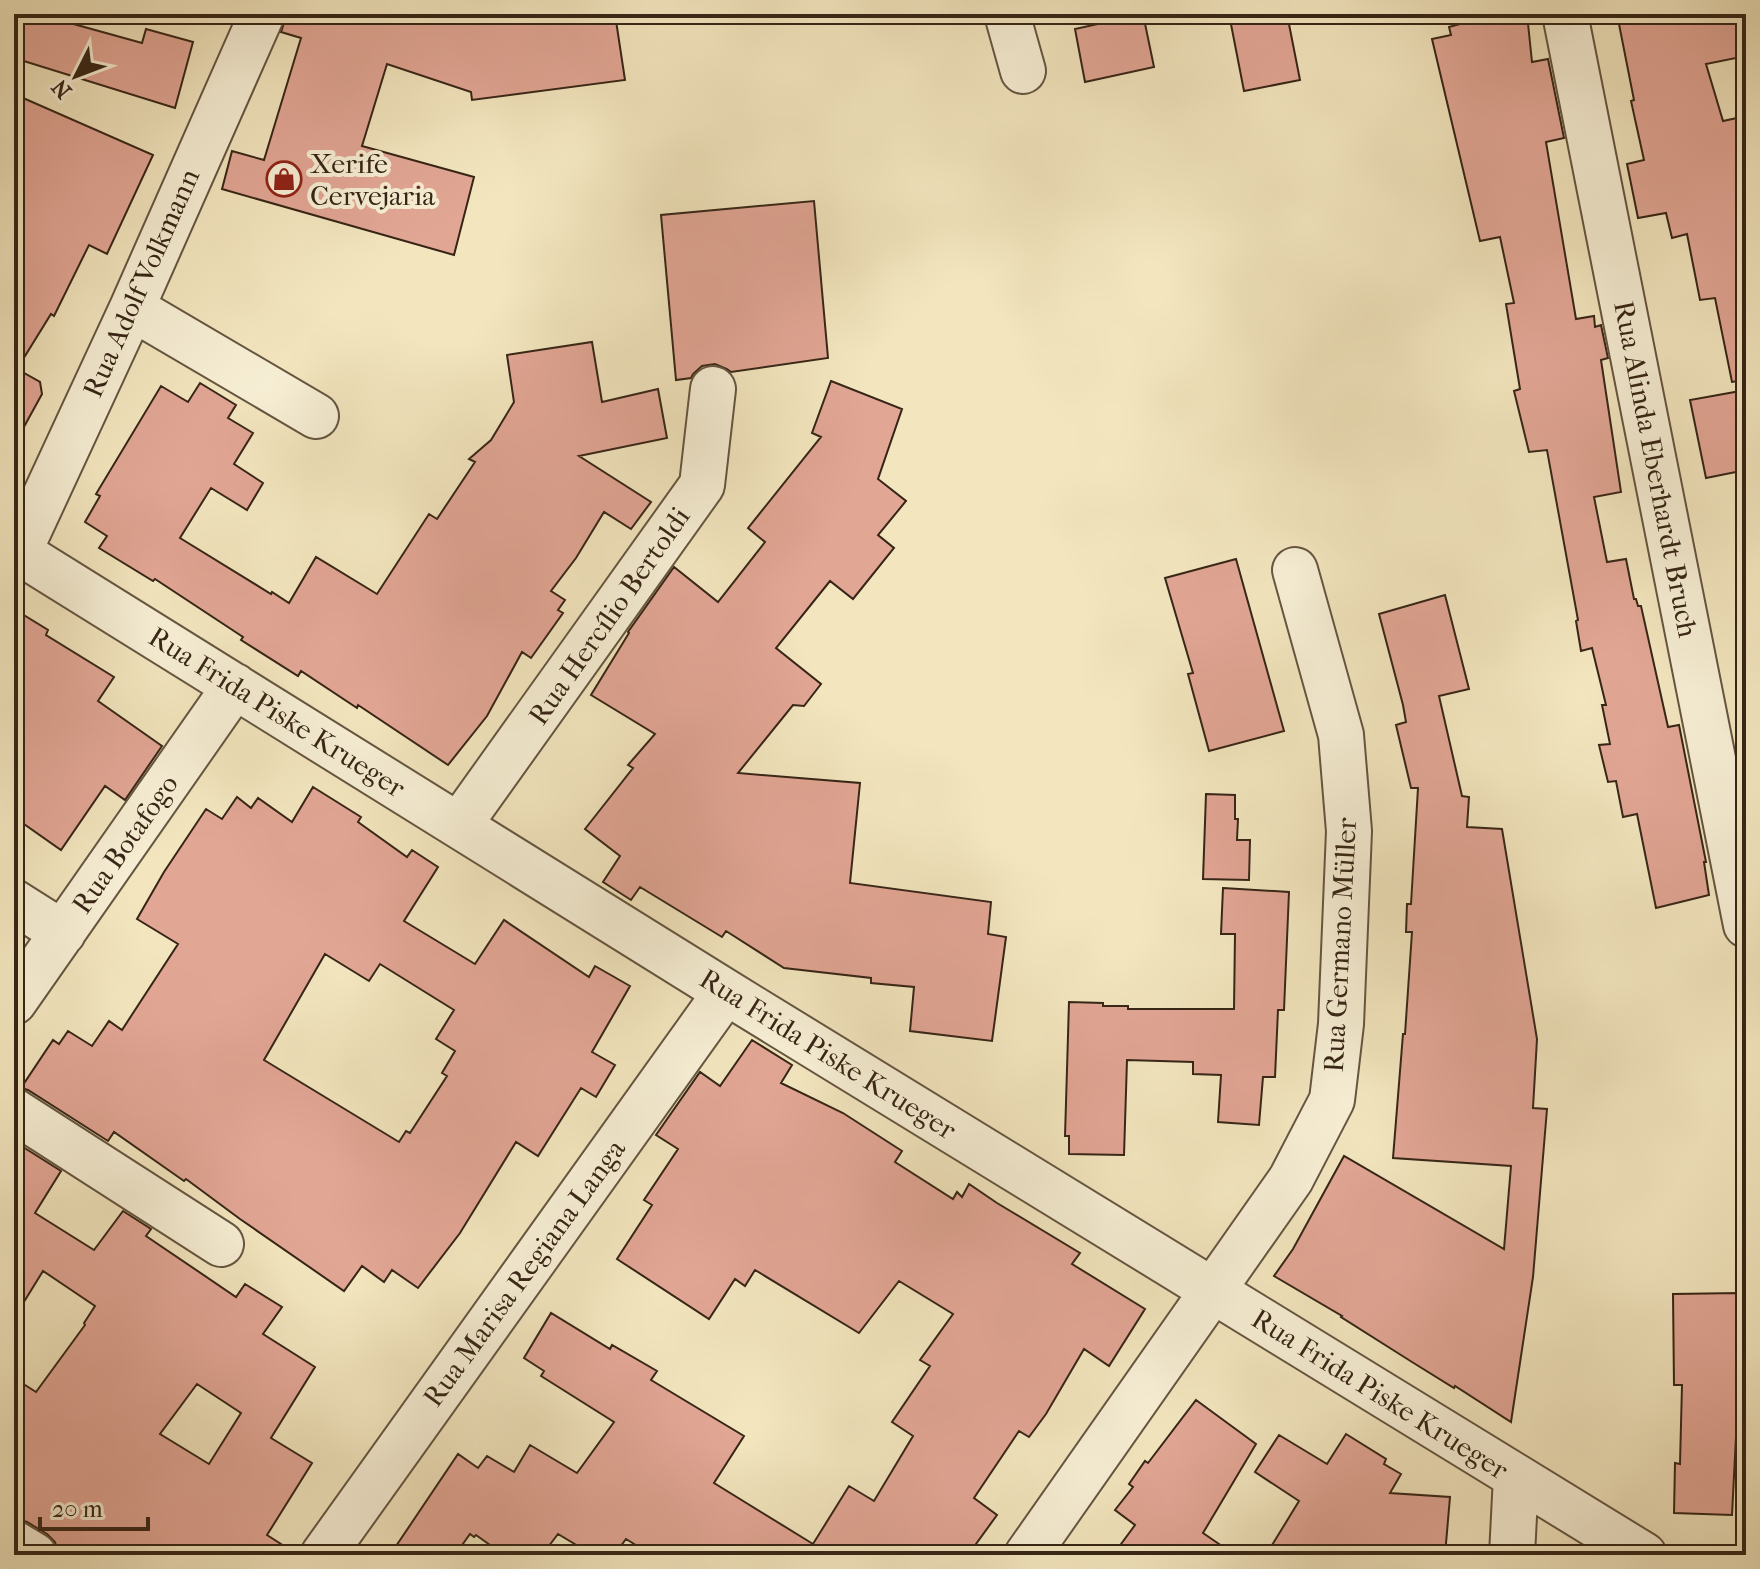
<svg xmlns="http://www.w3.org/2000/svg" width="1760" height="1569" viewBox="0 0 1760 1569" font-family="'IM FELL French Canon',serif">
  <rect width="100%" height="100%" fill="#f3e6bf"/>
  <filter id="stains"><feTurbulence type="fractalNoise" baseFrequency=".0025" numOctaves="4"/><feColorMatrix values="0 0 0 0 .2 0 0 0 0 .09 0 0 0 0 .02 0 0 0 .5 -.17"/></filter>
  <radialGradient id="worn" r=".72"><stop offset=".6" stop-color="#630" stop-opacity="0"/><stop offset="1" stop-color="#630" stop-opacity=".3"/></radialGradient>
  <path fill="#e2a695" stroke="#362516" stroke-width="2" fill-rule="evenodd" d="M 14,14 L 74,14 L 70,23 L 142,43 L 146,29 L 193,42 L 175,108 L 14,58 Z
    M 287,14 L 615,14 L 625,80 L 472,100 L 471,92 L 387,64 L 362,146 L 474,177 L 454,255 L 222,189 L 232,151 L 264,160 L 301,38 L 281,32 Z
    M 1143,14 L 1154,67 L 1085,82 L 1075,29 Z
    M 1229,14 L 1287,14 L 1300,80 L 1244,91 Z
    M 1458,14 L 1527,14 L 1532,62 L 1548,59 L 1564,138 L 1546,142 L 1576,319 L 1594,316 L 1595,327 L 1601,325 L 1608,358 L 1601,360 L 1621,492 L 1594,497 L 1607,562 L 1626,559 L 1634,599 L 1636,599 L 1638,606 L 1641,606 L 1668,727 L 1679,725 L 1706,862 L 1704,862 L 1709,895 L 1656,908 L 1637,814 L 1623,817 L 1616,781 L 1608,782 L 1599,745 L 1610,744 L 1602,705 L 1606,705 L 1592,648 L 1581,651 L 1576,621 L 1578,620 L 1547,450 L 1529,452 L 1514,391 L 1520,389 L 1506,304 L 1514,303 L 1500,237 L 1480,241 L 1432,39 L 1451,35 L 1449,27 L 1460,24 Z
    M 1617,14 L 1746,14 L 1746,56 L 1706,64 L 1723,121 L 1746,116 L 1746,380 L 1732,382 L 1715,298 L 1700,300 L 1687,234 L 1672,238 L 1666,213 L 1638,218 L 1627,164 L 1644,160 L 1631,101 L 1634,100 Z
    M 14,94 L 153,155 L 107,254 L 89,245 L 54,316 L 51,314 L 17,369 L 40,382 L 42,394 L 14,445 Z
    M 814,201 L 828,358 L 731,372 L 727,369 L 715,364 L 702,366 L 693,374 L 691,378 L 676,380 L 661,215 Z
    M 592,342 L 602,402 L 658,389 L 667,438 L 579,456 L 651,502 L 631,529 L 604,512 L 576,558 L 551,591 L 565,600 L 558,610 L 563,613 L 531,658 L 522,652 L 487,716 L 448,765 L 358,705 L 357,708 L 301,671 L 298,676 L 241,640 L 243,637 L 155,579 L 153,581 L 99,548 L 107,536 L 85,522 L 100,496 L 96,494 L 161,386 L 188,402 L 200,383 L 236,405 L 228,418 L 253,433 L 234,464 L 263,483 L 247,510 L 211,488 L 180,538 L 271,594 L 272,592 L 289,603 L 316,557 L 377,594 L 429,514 L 437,519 L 475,462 L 469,459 L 491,440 L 514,402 L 507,355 Z
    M 831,381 L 902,409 L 878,479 L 906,501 L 878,535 L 894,548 L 853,599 L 830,581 L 776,648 L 821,684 L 804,706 L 793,705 L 738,773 L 860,783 L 850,883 L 991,902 L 988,934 L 1006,937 L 992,1041 L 910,1031 L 914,987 L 871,983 L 871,978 L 784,968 L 726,931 L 722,937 L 640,887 L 631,900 L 603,882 L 620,856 L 585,829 L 633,768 L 628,765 L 655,734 L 591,695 L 629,633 L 628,632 L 674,567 L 718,602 L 765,542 L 748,528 L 821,437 L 812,433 Z
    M 1746,390 L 1746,470 L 1706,478 L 1690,400 Z
    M 1236,559 L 1284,731 L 1209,751 L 1188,674 L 1193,673 L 1165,578 Z
    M 1445,595 L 1469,689 L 1439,696 L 1462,796 L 1469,797 L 1467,827 L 1502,829 L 1537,1039 L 1533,1108 L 1547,1109 L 1533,1277 L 1511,1422 L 1455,1386 L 1454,1388 L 1412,1362 L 1341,1317 L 1342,1316 L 1274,1276 L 1293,1249 L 1344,1156 L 1504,1249 L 1511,1166 L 1393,1158 L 1403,1034 L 1405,1034 L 1412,932 L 1406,932 L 1407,904 L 1411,904 L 1418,788 L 1411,788 L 1396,725 L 1406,722 L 1403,705 L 1379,614 Z
    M 14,609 L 48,630 L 46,635 L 114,677 L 98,701 L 162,746 L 125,800 L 105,786 L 61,850 L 14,817 Z
    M 313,787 L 361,817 L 358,822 L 407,857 L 412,850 L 438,867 L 404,921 L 475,964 L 504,920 L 589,977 L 595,966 L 630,986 L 592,1052 L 615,1065 L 596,1097 L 581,1088 L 538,1156 L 516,1142 L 460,1233 L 418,1288 L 392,1270 L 384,1282 L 362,1266 L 344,1291 L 240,1219 L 186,1179 L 184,1181 L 114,1132 L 108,1141 L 28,1090 L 21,1088 L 53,1040 L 59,1044 L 68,1031 L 92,1046 L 109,1021 L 122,1030 L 178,944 L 137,919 L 164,872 L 206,809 L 222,819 L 237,797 L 251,808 L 258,798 L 292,822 ZM 325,954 L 369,981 L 380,964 L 454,1010 L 436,1039 L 455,1051 L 442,1073 L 447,1076 L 410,1133 L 406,1131 L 399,1142 L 264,1060 Z
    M 1206,794 L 1235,795 L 1235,819 L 1238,819 L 1237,840 L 1250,840 L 1249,880 L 1203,879 Z
    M 1223,888 L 1289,892 L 1284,1010 L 1278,1010 L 1275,1077 L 1263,1077 L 1259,1125 L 1218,1122 L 1221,1075 L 1193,1074 L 1193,1062 L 1127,1060 L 1124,1155 L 1069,1154 L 1069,1136 L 1065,1136 L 1069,1002 L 1103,1003 L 1103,1006 L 1128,1006 L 1128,1009 L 1234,1009 L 1235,934 L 1221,934 Z
    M 752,1040 L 792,1065 L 781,1083 L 843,1113 L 902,1151 L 895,1162 L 953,1199 L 957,1192 L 962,1197 L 969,1184 L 997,1203 L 1080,1253 L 1072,1264 L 1145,1309 L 1109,1366 L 1084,1349 L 1046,1414 L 1029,1437 L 1019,1431 L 974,1498 L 997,1515 L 968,1555 L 652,1555 L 626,1539 L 614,1555 L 593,1555 L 558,1534 L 542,1555 L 504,1555 L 476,1535 L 474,1537 L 470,1534 L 455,1555 L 390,1555 L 458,1454 L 478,1468 L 487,1456 L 514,1472 L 530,1445 L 577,1473 L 614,1422 L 541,1376 L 544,1371 L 524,1358 L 551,1313 L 610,1349 L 612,1345 L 657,1371 L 651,1380 L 744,1436 L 714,1483 L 813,1544 L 849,1486 L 874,1501 L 913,1436 L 892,1422 L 930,1366 L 920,1360 L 953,1314 L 899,1281 L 859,1333 L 755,1270 L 745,1286 L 735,1279 L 709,1319 L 617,1259 L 652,1205 L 644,1200 L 678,1149 L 656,1135 L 700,1072 L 720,1086 Z
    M 23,1147 L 61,1171 L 35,1213 L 94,1250 L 123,1211 L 151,1229 L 146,1236 L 236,1297 L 245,1284 L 282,1307 L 263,1334 L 315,1367 L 271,1438 L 312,1463 L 267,1535 L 298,1555 L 59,1555 L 55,1542 L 47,1534 L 27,1522 L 14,1518 L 14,1378 L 36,1392 L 85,1325 L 84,1323 L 95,1306 L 43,1271 L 14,1318 L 14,1161 ZM 197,1384 L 241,1413 L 209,1464 L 160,1434 Z
    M 1740,1293 L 1746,1353 L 1746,1378 L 1739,1378 L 1732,1515 L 1674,1513 L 1675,1463 L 1680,1464 L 1682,1385 L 1674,1385 L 1673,1294 Z
    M 1196,1400 L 1256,1444 L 1203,1533 L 1235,1555 L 1113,1555 L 1135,1525 L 1115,1510 L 1133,1487 L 1129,1484 L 1145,1461 L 1148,1463 Z
    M 1346,1434 L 1386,1459 L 1384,1464 L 1401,1474 L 1390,1493 L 1450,1497 L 1445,1555 L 1266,1555 L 1299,1501 L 1255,1472 L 1279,1435 L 1327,1464 Z"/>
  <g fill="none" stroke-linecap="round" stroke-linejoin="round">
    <defs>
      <path id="minor" d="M 1007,14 L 1023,71
        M 1565,14 L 1746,925
        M 132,308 L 316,416
        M 14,549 L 726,992 L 1644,1555
        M 19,552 L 132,308 L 262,14
        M 459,825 L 702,485 L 713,389
        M 14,902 L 63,933
        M 14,1002 L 235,686
        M 14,1111 L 221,1244
        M 14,1543 L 34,1555
        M 323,1555 L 726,992
        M 1027,1555 L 1291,1179 L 1332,1100 L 1341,1024 L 1349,831 L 1341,735 L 1295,570
        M 1512,1555 L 1516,1477"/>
    </defs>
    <use href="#minor" stroke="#655540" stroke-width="48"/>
    <use href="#minor" stroke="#f7efd5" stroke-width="44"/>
  </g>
  <defs>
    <symbol id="shop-ring" viewBox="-11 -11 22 22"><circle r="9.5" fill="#f7efd5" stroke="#8f2418" stroke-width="1.5"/><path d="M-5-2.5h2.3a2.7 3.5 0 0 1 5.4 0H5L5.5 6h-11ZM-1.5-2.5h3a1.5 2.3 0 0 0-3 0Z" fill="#8f2418"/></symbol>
  </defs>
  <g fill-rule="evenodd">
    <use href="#shop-ring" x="264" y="159" width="40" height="40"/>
  </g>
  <g text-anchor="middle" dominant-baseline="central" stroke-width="8" stroke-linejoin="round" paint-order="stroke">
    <g font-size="28" fill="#362516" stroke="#f7efd5" text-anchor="start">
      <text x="310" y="163">Xerife<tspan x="310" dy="32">Cervejaria</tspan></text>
    </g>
    <g font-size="28" fill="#362516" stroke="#f7efd5">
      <text transform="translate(141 283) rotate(-66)">Rua Adolf Volkmann</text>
      <text transform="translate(1656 469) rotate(79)">Rua Alinda Eberhardt Bruch</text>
      <text transform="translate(609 616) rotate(-55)">Rua Hercílio Bertoldi</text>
      <text transform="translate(277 712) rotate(32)">Rua Frida Piske Krueger</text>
      <text transform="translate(125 844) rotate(-55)">Rua Botafogo</text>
      <text transform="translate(1340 945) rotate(-87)">Rua Germano Müller</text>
      <text transform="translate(828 1054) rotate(32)">Rua Frida Piske Krueger</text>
      <text transform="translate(524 1273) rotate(-54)">Rua Marisa Regiana Langa</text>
      <text transform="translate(1380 1394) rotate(32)">Rua Frida Piske Krueger</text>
    </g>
  </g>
  <rect width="1760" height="1569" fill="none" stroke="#f3e6bf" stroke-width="48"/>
  <rect x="16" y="16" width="1728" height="1537" fill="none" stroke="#362516" stroke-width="4"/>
  <rect x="24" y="24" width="1712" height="1521" fill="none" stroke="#362516" stroke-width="2"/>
  <g transform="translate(76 76) rotate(228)" stroke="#f7efd5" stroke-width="6" paint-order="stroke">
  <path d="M0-6L14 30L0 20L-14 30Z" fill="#362516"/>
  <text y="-12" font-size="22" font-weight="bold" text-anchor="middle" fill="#362516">N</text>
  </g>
  <path d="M40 1517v12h108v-12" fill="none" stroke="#362516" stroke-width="4"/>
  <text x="52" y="1517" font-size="24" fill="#362516" stroke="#f7efd5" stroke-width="6" paint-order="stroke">20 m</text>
  <rect width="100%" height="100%" filter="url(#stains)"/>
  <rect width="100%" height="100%" fill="url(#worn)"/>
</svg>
